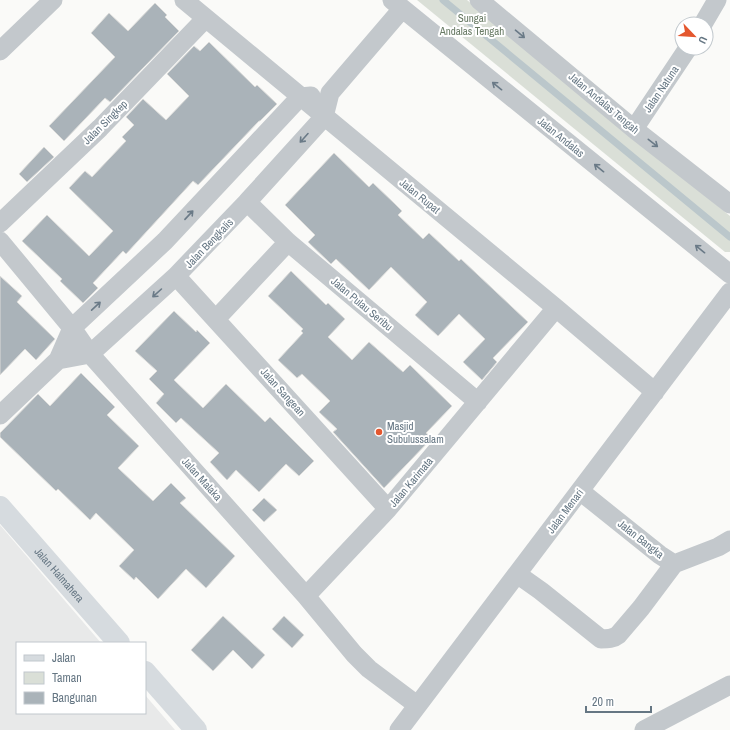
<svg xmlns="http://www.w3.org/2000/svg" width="730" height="730" viewBox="0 0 730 730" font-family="'Archivo Narrow',sans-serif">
  <rect width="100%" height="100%" fill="#fafaf8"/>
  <path fill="#e8e9e9" d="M 0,525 L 101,643 L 17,643 L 17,713 L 145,713 L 145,695 L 175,730 L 0,730 Z"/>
  <path fill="#dadfd7" d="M 417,0 L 467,0 L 730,216 L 730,252 L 725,252 Z"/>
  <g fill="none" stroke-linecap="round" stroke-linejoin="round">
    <path stroke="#bbc7cb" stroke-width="7" d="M 443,0 L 730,237"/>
  </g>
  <path fill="#aab3b9" stroke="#dcdcda" d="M 155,3 L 167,15 L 165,17 L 179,31 L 110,102 L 105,98 L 64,141 L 49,126 L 115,57 L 91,33 L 109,13 L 128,31 Z
    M 209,42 L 255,87 L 257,85 L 277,104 L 260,121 L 259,121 L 198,185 L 193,181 L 126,254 L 123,251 L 93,283 L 98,288 L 83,303 L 60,281 L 62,279 L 22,241 L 47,215 L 89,256 L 113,231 L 69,188 L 85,171 L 92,177 L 126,141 L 122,137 L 134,125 L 126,117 L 143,99 L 166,120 L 189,96 L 167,74 L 194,46 L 200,51 Z
    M 44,147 L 54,157 L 27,182 L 19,174 Z
    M 334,153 L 369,187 L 373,183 L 395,204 L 402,211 L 398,215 L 423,239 L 429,233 L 459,261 L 461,259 L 528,322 L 493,358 L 497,362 L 482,380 L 463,362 L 485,339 L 459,314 L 438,336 L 415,315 L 427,302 L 391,267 L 369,290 L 336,259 L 331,264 L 308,242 L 315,235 L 285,205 Z
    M 291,271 L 326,305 L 328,303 L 345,319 L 328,337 L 352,360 L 369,342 L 403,372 L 410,365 L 452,406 L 426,433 L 432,438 L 384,488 L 333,432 L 337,429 L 319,412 L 330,401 L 302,374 L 297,378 L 278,360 L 303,333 L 301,331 L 303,329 L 268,296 Z
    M 0,276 L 22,296 L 17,302 L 55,339 L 36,360 L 25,349 L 0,375 Z
    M 174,311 L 196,332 L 197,330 L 210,343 L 174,380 L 203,408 L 226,384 L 265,422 L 270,417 L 314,461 L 299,476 L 286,464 L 259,492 L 236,470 L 227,480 L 210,462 L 219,453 L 181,418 L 176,423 L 156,403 L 164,394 L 149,379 L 157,371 L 135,351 Z
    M 81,373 L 115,407 L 107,415 L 139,446 L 118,468 L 153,501 L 171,483 L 186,498 L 180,503 L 235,556 L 206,588 L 186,569 L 158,599 L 136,577 L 134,580 L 119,566 L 134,550 L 96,513 L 90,520 L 58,489 L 56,491 L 0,437 L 0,433 L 38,394 L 50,406 Z
    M 264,498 L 277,510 L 264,522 L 252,510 Z
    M 223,616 L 265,655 L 252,669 L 233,650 L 213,671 L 191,650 Z
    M 284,616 L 304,635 L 292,648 L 272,629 Z"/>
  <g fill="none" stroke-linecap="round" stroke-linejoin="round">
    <path stroke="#c3c8cc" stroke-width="19" d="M 184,0 L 556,308 L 655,392
      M 392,0 L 730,274
      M 479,0 L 634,129 L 730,204
      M 703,24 L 717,0
      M 0,51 L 53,0
      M 634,129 L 688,48
      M 247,202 L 288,242 L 478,402
      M 0,223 L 100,128 L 206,18
      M 0,241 L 72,328 L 90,354 L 306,596 L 354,654 L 369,669 L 417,705
      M 176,276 L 388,509
      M 216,319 L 288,242
      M 58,360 L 90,354 L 176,276 L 247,202 L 324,117 L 330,93 L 402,9
      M 0,415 L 58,360 L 72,328 L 165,241 L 300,97 L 311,96
      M 580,491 L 660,555 L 674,564 L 718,547 L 730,540
      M 517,574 L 541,591 L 601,639 C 608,639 613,639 618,635 L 641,608 L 674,564
      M 306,596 L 388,509 L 556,308
      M 399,730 L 730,292
      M 644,730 L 730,685"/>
    <g stroke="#d6dbdf" stroke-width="22">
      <path id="s1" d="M 0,507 L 119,643"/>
      <path d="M 145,672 L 196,730"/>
    </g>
  </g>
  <defs><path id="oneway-shaft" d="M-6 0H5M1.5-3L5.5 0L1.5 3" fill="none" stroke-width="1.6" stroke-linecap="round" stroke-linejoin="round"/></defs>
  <g stroke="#6a7a87">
    <use href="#oneway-shaft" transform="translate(520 34) rotate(40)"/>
    <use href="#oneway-shaft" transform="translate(497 86) rotate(-141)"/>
    <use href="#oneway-shaft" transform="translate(304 138) rotate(132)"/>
    <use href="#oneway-shaft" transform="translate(653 143) rotate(38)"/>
    <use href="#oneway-shaft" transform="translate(599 168) rotate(-141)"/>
    <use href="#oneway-shaft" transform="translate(189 215) rotate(-47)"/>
    <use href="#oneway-shaft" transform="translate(700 249) rotate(-141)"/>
    <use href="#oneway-shaft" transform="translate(157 293) rotate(138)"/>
    <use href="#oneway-shaft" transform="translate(96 306) rotate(-43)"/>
  </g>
  <circle fill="#e4572e" stroke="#fff" stroke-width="1.5" cx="379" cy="432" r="4"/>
  <g text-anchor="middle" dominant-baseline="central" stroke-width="4" stroke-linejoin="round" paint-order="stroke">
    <g font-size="11" fill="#687a64" stroke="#fff">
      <text x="472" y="18">Sungai<tspan x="472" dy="13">Andalas Tengah</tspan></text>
    </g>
    <g font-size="11" fill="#657683" stroke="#fff">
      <text transform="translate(661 89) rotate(-56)">Jalan Natuna</text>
      <text transform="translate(604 103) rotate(40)">Jalan Andalas Tengah</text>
      <text transform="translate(105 122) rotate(-45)">Jalan Singkep</text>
      <text transform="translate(561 137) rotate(39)">Jalan Andalas</text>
      <text transform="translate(420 196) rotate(39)">Jalan Rupat</text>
      <text transform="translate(209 243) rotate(-46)">Jalan Bengkalis</text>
      <text transform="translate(362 304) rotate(40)">Jalan Pulau Seribu</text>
      <text transform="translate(283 392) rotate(48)">Jalan Sangean</text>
      <text transform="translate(202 479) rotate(48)">Jalan Malaka</text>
      <text transform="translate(411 482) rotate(-50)">Jalan Karimata</text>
      <text transform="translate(565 511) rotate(-53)">Jalan Menari</text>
      <text transform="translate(641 539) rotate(38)">Jalan Bangka</text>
      <text stroke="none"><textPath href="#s1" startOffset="90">Jalan Halmahera</textPath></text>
    </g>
    <g font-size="11" fill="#657683" stroke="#fff" text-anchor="start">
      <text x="387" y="426">Masjid<tspan x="387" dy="13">Subulussalam</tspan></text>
    </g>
  </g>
  <rect x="16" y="642" width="130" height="72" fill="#ffffff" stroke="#c1c8cd"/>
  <rect x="24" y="655" width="20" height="6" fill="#d6dbdf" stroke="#c1c8cd"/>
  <text x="52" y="662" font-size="12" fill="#657683">Jalan</text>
  <rect x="24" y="672" width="20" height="12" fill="#dadfd7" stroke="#c1c8cd"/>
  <text x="52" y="682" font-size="12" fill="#657683">Taman</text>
  <rect x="24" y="692" width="20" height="12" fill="#aab3b9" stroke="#c1c8cd"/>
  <text x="52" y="702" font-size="12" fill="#657683">Bangunan</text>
  <g transform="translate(694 36) rotate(115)"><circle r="19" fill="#ffffff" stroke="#c1c8cd"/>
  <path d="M0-3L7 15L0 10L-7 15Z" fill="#e4572e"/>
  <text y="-6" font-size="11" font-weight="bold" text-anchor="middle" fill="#657683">U</text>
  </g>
  <path d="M586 706v6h65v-6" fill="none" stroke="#657683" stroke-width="2"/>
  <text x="592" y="706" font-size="12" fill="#657683" stroke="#ffffff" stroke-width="3" paint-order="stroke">20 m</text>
</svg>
